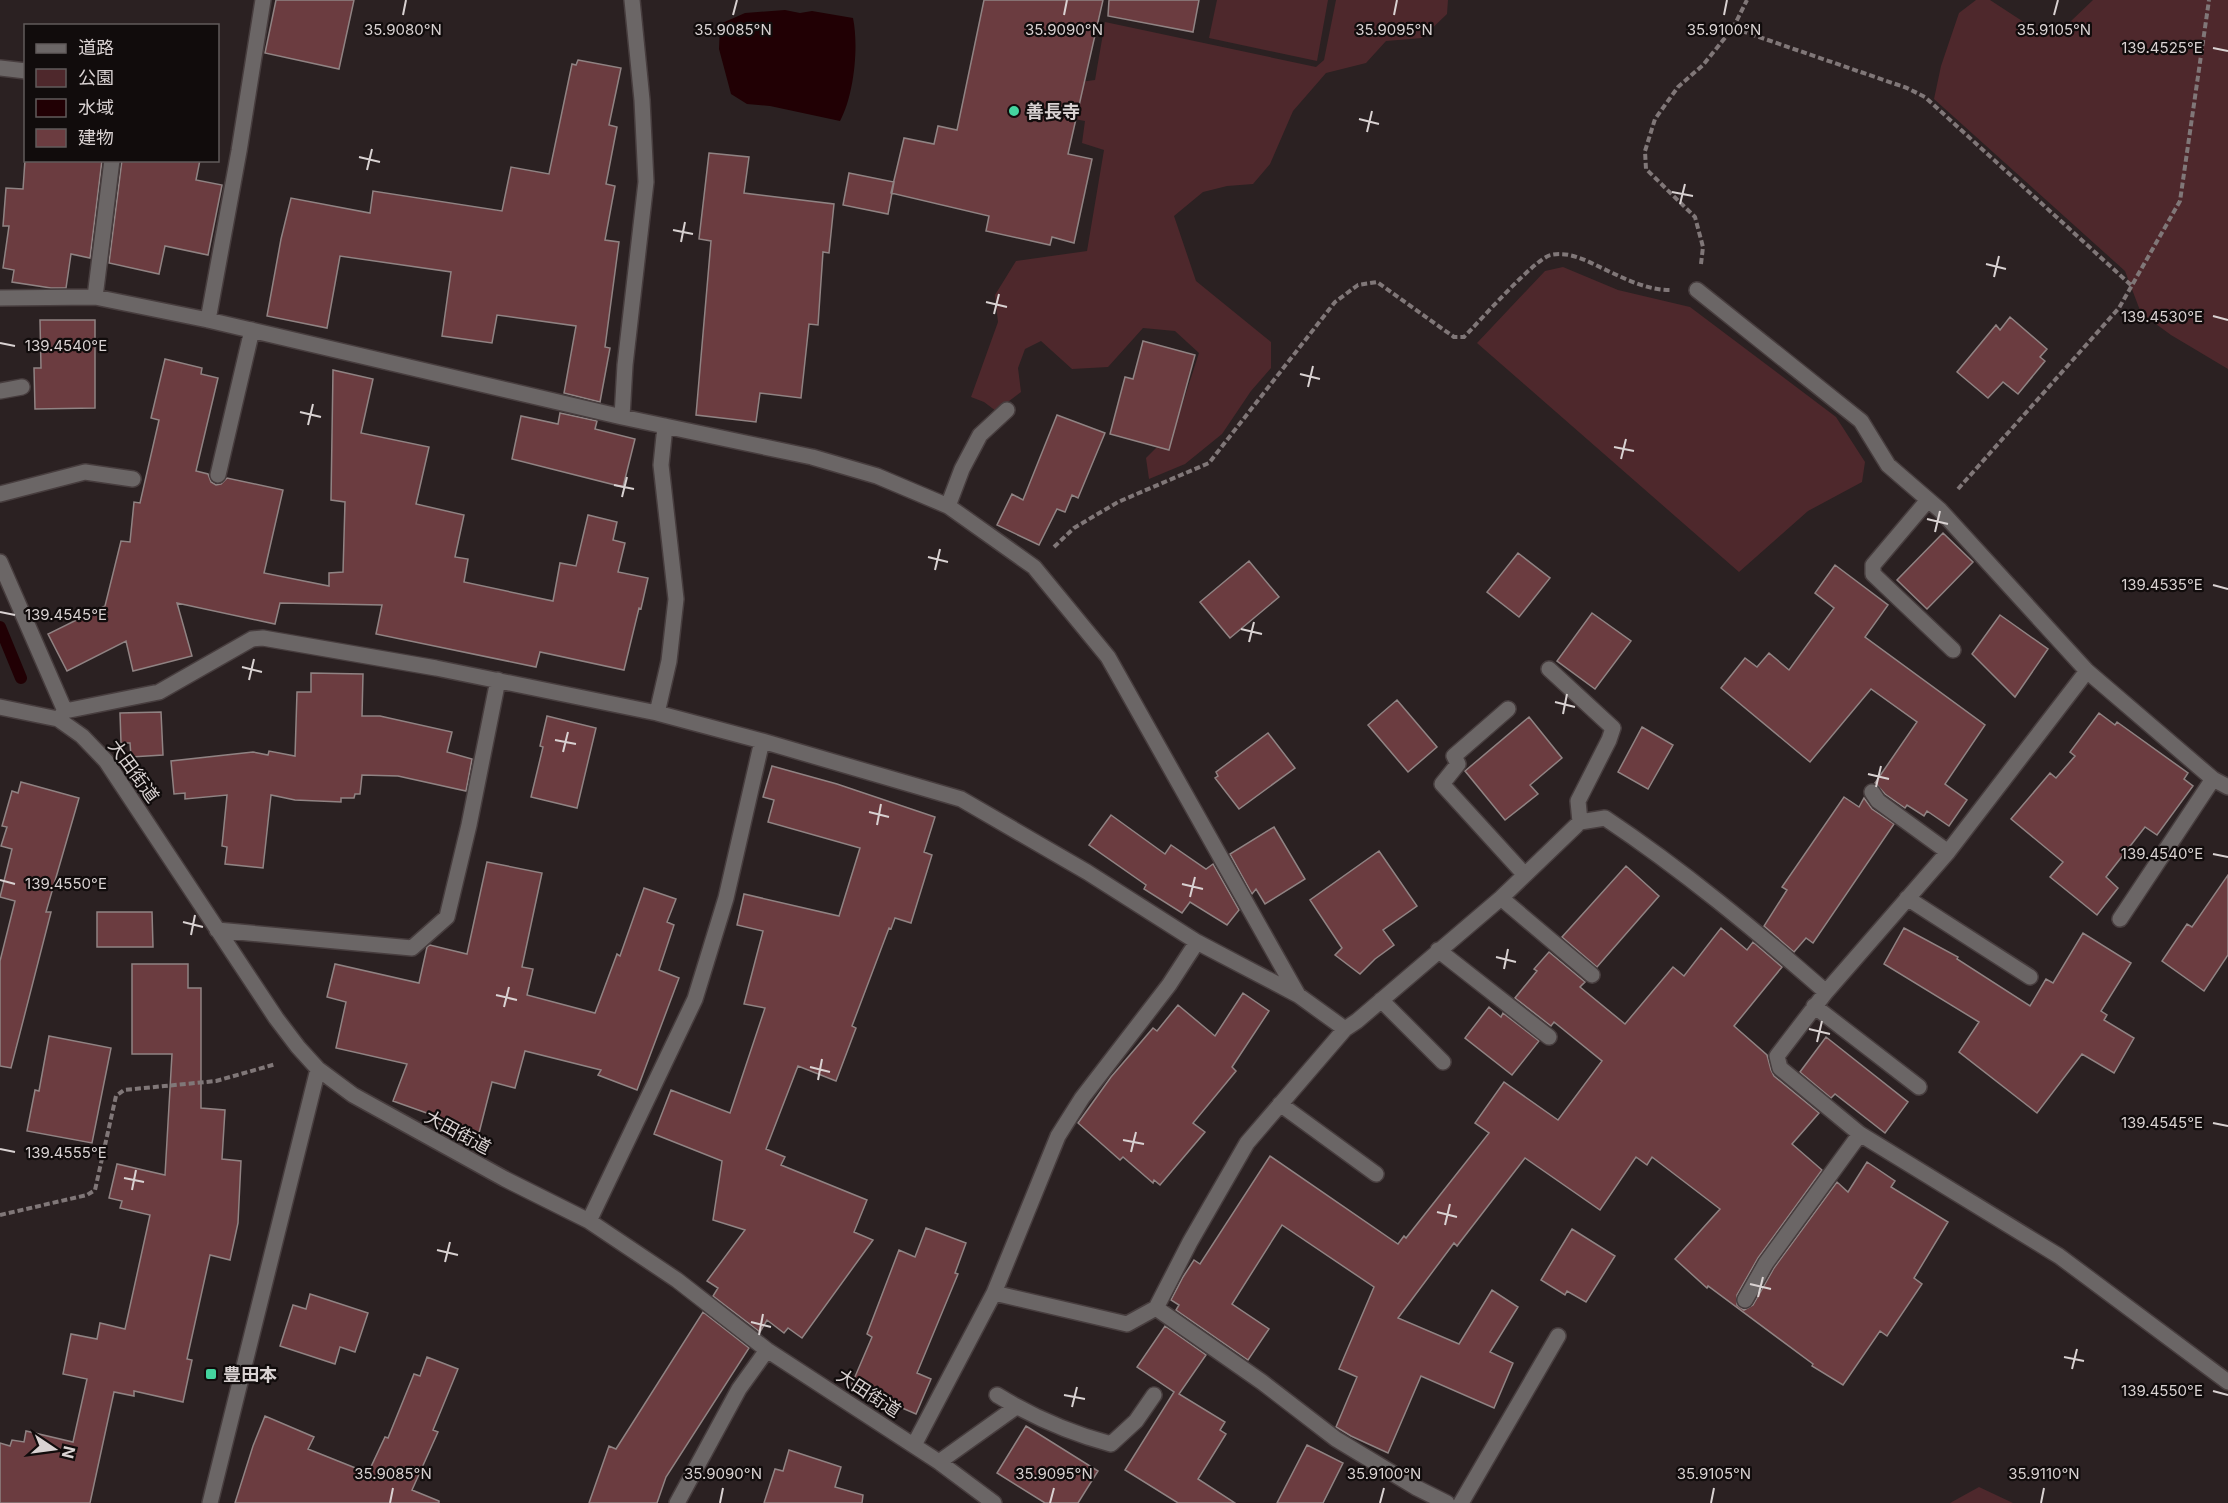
<svg xmlns="http://www.w3.org/2000/svg" width="2228" height="1503" viewBox="0 0 2228 1503" font-family="Inter,'Noto Sans JP',sans-serif">
  <rect width="100%" height="100%" fill="#2b2122"/>
  <path fill="#4e282c" d="M 1217,0 L 1328,0 L 1317,61 L 1209,38 Z
    M 1336,0 L 1448,0 L 1447,14 L 1422,38 L 1386,41 L 1366,63 L 1326,73 L 1293,111 L 1270,164 L 1253,184 L 1227,186 L 1203,192 L 1174,216 L 1196,281 L 1271,342 L 1271,368 L 1251,391 L 1222,434 L 1185,464 L 1149,479 L 1146,458 L 1174,430 L 1199,353 L 1175,331 L 1143,328 L 1108,367 L 1072,369 L 1041,341 L 1025,349 L 1018,368 L 1021,392 L 996,411 L 984,402 L 971,397 L 998,322 L 995,295 L 1016,261 L 1087,251 L 1104,150 L 1082,143 L 1085,121 L 1074,119 L 1080,82 L 1095,80 L 1105,22 L 1316,67 L 1324,60 Z
    M 1976,0 L 1990,0 L 2036,30 L 2070,22 L 2093,0 L 2228,0 L 2228,369 L 2171,335 L 2141,313 L 2125,271 L 1934,99 L 1941,66 L 1959,13 Z
    M 1563,267 L 1618,290 L 1690,307 L 1836,417 L 1865,462 L 1862,482 L 1808,511 L 1739,572 L 1477,343 L 1545,271 Z
    M 1979,1487 L 2013,1503 L 1950,1503 Z"/>
  <path fill="#210004" d="M 785,10 L 800,13 L 812,11 L 853,18 C 859,47 854,95 840,121 L 770,106 L 747,104 L 731,94 L 719,49 L 720,24 L 745,13 Z"/>
  <g fill="none" stroke-linecap="round" stroke-linejoin="round">
    <path stroke="#210004" stroke-width="12" d="M 0,627 L 21,678"/>
  </g>
  <path fill="#6b3c40" stroke="#908383" stroke-width="1.5" d="M 276,0 L 354,0 L 339,69 L 265,53 Z
    M 984,0 L 1103,0 L 1068,154 L 1092,159 L 1074,243 L 1052,237 L 1050,245 L 986,231 L 989,216 L 891,193 L 904,138 L 934,144 L 938,126 L 957,130 Z
    M 1109,0 L 1199,0 L 1193,32 L 1108,16 Z
    M 578,60 L 621,68 L 609,125 L 617,127 L 606,184 L 615,186 L 605,240 L 619,242 L 605,347 L 610,348 L 600,402 L 564,393 L 576,326 L 497,315 L 492,343 L 442,336 L 451,272 L 340,256 L 327,328 L 267,316 L 281,239 L 291,198 L 370,213 L 373,191 L 502,211 L 511,167 L 549,174 L 572,64 L 576,65 Z
    M 709,153 L 749,157 L 744,193 L 834,204 L 829,253 L 823,252 L 818,325 L 809,324 L 801,398 L 760,393 L 756,422 L 696,415 L 711,241 L 699,239 Z
    M 25,160 L 102,160 L 90,258 L 71,254 L 66,288 L 51,288 L 12,282 L 14,270 L 3,268 L 9,226 L 3,226 L 6,188 L 23,189 Z
    M 122,160 L 200,160 L 196,180 L 222,185 L 208,255 L 165,246 L 159,274 L 109,263 Z
    M 849,173 L 894,182 L 888,214 L 843,205 Z
    M 2010,317 L 2047,349 L 2040,357 L 2045,361 L 2018,394 L 2003,382 L 1988,398 L 1957,372 L 1996,325 L 2000,330 Z
    M 40,320 L 95,320 L 95,408 L 35,409 L 34,368 L 41,368 Z
    M 1143,341 L 1195,355 L 1169,450 L 1110,434 L 1125,377 L 1133,379 Z
    M 165,359 L 202,368 L 201,374 L 218,378 L 196,471 L 208,474 L 211,482 L 216,485 L 221,484 L 227,478 L 283,490 L 264,573 L 329,586 L 329,573 L 343,572 L 345,502 L 331,500 L 333,370 L 373,379 L 361,433 L 429,447 L 416,504 L 464,515 L 455,557 L 468,559 L 464,582 L 553,601 L 560,563 L 576,566 L 588,515 L 617,522 L 613,540 L 625,543 L 618,572 L 648,578 L 641,609 L 639,608 L 624,670 L 540,652 L 536,667 L 376,634 L 382,605 L 280,603 L 275,624 L 177,603 L 192,656 L 133,671 L 126,641 L 67,671 L 48,634 L 105,606 L 121,541 L 130,542 L 134,502 L 140,503 L 159,420 L 151,418 Z
    M 560,413 L 597,421 L 595,429 L 635,439 L 623,487 L 512,459 L 521,416 L 558,424 Z
    M 1057,415 L 1105,433 L 1078,498 L 1072,495 L 1065,512 L 1057,509 L 1039,545 L 997,525 L 1012,494 L 1023,500 Z
    M 1943,533 L 1973,562 L 1927,609 L 1897,580 Z
    M 1518,553 L 1550,578 L 1519,617 L 1487,592 Z
    M 1249,561 L 1279,597 L 1230,638 L 1200,602 Z
    M 1835,565 L 1888,605 L 1865,637 L 1985,725 L 1945,784 L 1967,800 L 1949,826 L 1927,811 L 1924,816 L 1907,805 L 1905,808 L 1885,794 L 1875,783 L 1917,722 L 1871,689 L 1810,762 L 1721,688 L 1745,658 L 1757,667 L 1769,653 L 1789,670 L 1834,608 L 1815,593 Z
    M 1592,613 L 1631,641 L 1595,689 L 1557,661 Z
    M 2000,615 L 2048,649 L 2015,697 L 1972,654 Z
    M 311,673 L 363,674 L 362,716 L 380,716 L 452,732 L 447,752 L 472,759 L 466,791 L 398,776 L 362,775 L 360,794 L 355,794 L 354,798 L 341,798 L 341,802 L 295,800 L 271,795 L 263,868 L 225,864 L 227,847 L 222,846 L 227,795 L 185,799 L 185,793 L 174,794 L 171,761 L 253,752 L 268,755 L 269,751 L 295,756 L 297,692 L 311,692 Z
    M 1397,700 L 1437,747 L 1408,772 L 1368,725 Z
    M 161,712 L 163,755 L 131,757 L 130,743 L 121,743 L 120,713 Z
    M 2099,713 L 2115,725 L 2117,722 L 2188,773 L 2184,779 L 2193,786 L 2157,835 L 2145,827 L 2106,877 L 2118,888 L 2097,915 L 2050,877 L 2063,862 L 2011,819 L 2050,773 L 2056,778 L 2075,756 L 2070,752 Z
    M 547,716 L 596,728 L 577,808 L 531,797 L 543,747 L 540,746 Z
    M 1529,717 L 1562,758 L 1530,785 L 1538,794 L 1505,820 L 1465,771 Z
    M 1642,727 L 1673,745 L 1648,789 L 1618,772 Z
    M 1268,733 L 1295,768 L 1239,809 L 1215,778 L 1218,776 L 1216,772 Z
    M 772,766 L 837,784 L 935,817 L 924,852 L 932,855 L 911,923 L 895,918 L 891,929 L 889,928 L 852,1026 L 856,1028 L 836,1081 L 798,1066 L 766,1149 L 785,1157 L 781,1165 L 867,1200 L 854,1232 L 873,1240 L 802,1338 L 788,1328 L 784,1333 L 767,1320 L 760,1332 L 713,1296 L 718,1288 L 707,1281 L 745,1230 L 713,1220 L 722,1161 L 654,1134 L 671,1090 L 730,1113 L 765,1008 L 744,1004 L 763,931 L 737,925 L 744,894 L 839,916 L 860,848 L 768,822 L 774,800 L 763,797 Z
    M 21,782 L 79,798 L 46,912 L 51,912 L 11,1068 L 0,1066 L 0,961 L 15,901 L 0,897 L 12,849 L 1,846 L 7,827 L 2,826 L 12,791 L 18,793 Z
    M 1844,797 L 1859,807 L 1864,798 L 1872,809 L 1894,824 L 1813,943 L 1806,938 L 1794,952 L 1764,926 L 1787,890 L 1782,887 Z
    M 1111,815 L 1165,854 L 1171,845 L 1206,869 L 1213,864 L 1239,910 L 1227,925 L 1190,902 L 1182,913 L 1144,889 L 1146,885 L 1089,845 Z
    M 1274,827 L 1305,879 L 1265,904 L 1256,889 L 1252,894 L 1230,854 Z
    M 1379,851 L 1417,906 L 1383,930 L 1394,945 L 1375,959 L 1360,974 L 1335,955 L 1342,948 L 1310,900 Z
    M 487,862 L 542,873 L 522,967 L 533,969 L 527,995 L 595,1013 L 617,954 L 620,956 L 644,888 L 676,899 L 667,922 L 674,925 L 659,970 L 679,978 L 637,1090 L 598,1075 L 601,1070 L 525,1051 L 515,1088 L 492,1082 L 479,1133 L 436,1123 L 438,1117 L 393,1101 L 407,1064 L 336,1048 L 346,1002 L 327,997 L 335,964 L 419,983 L 427,947 L 430,945 L 467,954 Z
    M 1626,866 L 1659,896 L 1597,967 L 1562,937 Z
    M 2228,875 L 2228,955 L 2204,991 L 2162,961 L 2187,924 L 2192,927 Z
    M 97,912 L 152,912 L 153,947 L 97,947 Z
    M 1721,928 L 1747,950 L 1753,942 L 1782,967 L 1734,1026 L 1767,1055 L 1771,1070 L 1774,1076 L 1819,1113 L 1792,1144 L 1822,1170 L 1758,1258 L 1737,1295 L 1737,1305 L 1744,1310 L 1753,1305 L 1774,1268 L 1837,1182 L 1848,1192 L 1867,1162 L 1895,1181 L 1891,1187 L 1948,1222 L 1914,1278 L 1922,1284 L 1887,1336 L 1880,1331 L 1843,1385 L 1812,1366 L 1813,1364 L 1708,1286 L 1707,1288 L 1675,1259 L 1720,1209 L 1652,1157 L 1647,1165 L 1636,1157 L 1600,1210 L 1525,1158 L 1457,1246 L 1454,1243 L 1398,1318 L 1459,1344 L 1492,1290 L 1518,1307 L 1490,1352 L 1513,1363 L 1494,1408 L 1421,1376 L 1388,1453 L 1351,1436 L 1336,1427 L 1357,1377 L 1339,1369 L 1374,1287 L 1282,1225 L 1232,1304 L 1269,1329 L 1248,1360 L 1176,1310 L 1179,1305 L 1171,1300 L 1183,1277 L 1194,1260 L 1200,1264 L 1270,1156 L 1398,1244 L 1404,1236 L 1406,1238 L 1489,1133 L 1475,1123 L 1504,1082 L 1558,1120 L 1602,1061 L 1554,1022 L 1551,1026 L 1515,998 L 1537,971 L 1534,969 L 1549,952 L 1585,982 L 1580,987 L 1625,1024 L 1673,967 L 1684,976 Z
    M 1904,928 L 1958,957 L 1957,959 L 2030,1006 L 2046,979 L 2053,983 L 2083,933 L 2131,963 L 2101,1011 L 2107,1015 L 2104,1020 L 2134,1038 L 2114,1073 L 2082,1054 L 2037,1113 L 1959,1052 L 1979,1022 L 1884,964 Z
    M 132,964 L 188,964 L 188,988 L 201,988 L 201,1108 L 225,1110 L 222,1159 L 241,1161 L 238,1223 L 230,1260 L 210,1255 L 187,1359 L 192,1360 L 183,1402 L 134,1391 L 134,1396 L 114,1392 L 90,1503 L 0,1503 L 0,1443 L 10,1446 L 12,1440 L 24,1442 L 26,1431 L 73,1442 L 87,1379 L 63,1374 L 71,1334 L 97,1339 L 100,1323 L 125,1329 L 150,1215 L 120,1208 L 122,1201 L 109,1198 L 117,1164 L 165,1175 L 172,1054 L 132,1054 Z
    M 1243,993 L 1269,1011 L 1232,1067 L 1236,1071 L 1193,1123 L 1205,1132 L 1160,1185 L 1154,1180 L 1153,1183 L 1123,1157 L 1120,1160 L 1078,1123 L 1111,1077 L 1153,1028 L 1157,1031 L 1178,1005 L 1215,1036 Z
    M 1489,1007 L 1501,1017 L 1503,1013 L 1539,1041 L 1512,1075 L 1465,1038 Z
    M 49,1036 L 111,1048 L 92,1143 L 27,1131 L 35,1090 L 39,1091 Z
    M 1826,1037 L 1908,1102 L 1885,1133 L 1835,1094 L 1831,1098 L 1800,1072 Z
    M 926,1228 L 966,1243 L 955,1273 L 958,1274 L 917,1373 L 931,1379 L 916,1414 L 851,1386 L 872,1337 L 867,1334 L 899,1250 L 915,1257 Z
    M 1572,1229 L 1615,1256 L 1586,1302 L 1567,1291 L 1565,1295 L 1541,1280 Z
    M 310,1294 L 368,1313 L 355,1352 L 340,1347 L 335,1364 L 280,1346 L 293,1305 L 306,1309 Z
    M 703,1312 L 749,1348 L 666,1477 L 657,1503 L 589,1503 L 609,1446 L 616,1449 Z
    M 1165,1326 L 1206,1355 L 1179,1394 L 1225,1422 L 1220,1430 L 1226,1434 L 1198,1479 L 1235,1503 L 1178,1503 L 1125,1470 L 1174,1392 L 1137,1367 Z
    M 427,1357 L 458,1369 L 433,1430 L 438,1432 L 412,1490 L 439,1501 L 439,1503 L 235,1503 L 253,1446 L 265,1416 L 314,1437 L 308,1449 L 368,1473 L 385,1437 L 388,1438 L 414,1374 L 420,1376 Z
    M 1026,1426 L 1098,1471 L 1078,1503 L 1045,1503 L 997,1473 Z
    M 1307,1445 L 1343,1463 L 1323,1503 L 1277,1503 Z
    M 789,1450 L 841,1467 L 835,1487 L 863,1495 L 862,1503 L 764,1503 L 775,1469 L 783,1471 Z"/>
  <g fill="none" stroke-linecap="round" stroke-linejoin="round">
    <defs>
      <path id="minor" d="M 0,68 L 26,71
        M 1697,290 L 1861,421 L 1888,465 L 1940,510 L 2087,671 L 2213,779 L 2228,787
        M 95,297 L 112,160
        M 0,298 L 95,297 L 208,320 L 622,417 L 812,457 L 877,476 L 948,506 L 1034,567 L 1108,657 L 1298,995
        M 208,320 L 239,151 L 263,0
        M 0,391 L 22,387
        M 622,417 L 625,365 L 646,182 L 642,100 L 632,0
        M 218,475 L 252,330
        M 0,494 L 85,472 L 133,479
        M 1928,500 L 1873,565 L 1873,574 L 1953,650
        M 948,506 L 962,469 L 980,435 L 1007,410
        M 0,562 L 65,711 L 60,717
        M 1549,669 L 1613,728 L 1609,740 L 1578,801 L 1580,822
        M 0,707 L 58,719 L 82,736 L 106,761 L 276,1018 L 298,1047 L 318,1069 L 353,1095 L 505,1179 L 589,1221 L 677,1280 L 767,1350 L 939,1462 L 994,1503
        M 1508,709 L 1454,756 L 1458,764 L 1442,784 L 1524,874
        M 65,711 L 159,692 L 252,639 L 263,638 L 436,668 L 657,713 L 762,741 L 961,799 L 1087,872 L 1197,942 L 1298,995 L 1345,1029 L 1357,1021 L 1501,898 L 1580,822 L 1605,818 C 1683,870 1755,930 1826,992 L 1948,852 L 2087,671
        M 657,713 L 669,661 L 676,599 L 661,465 L 665,426
        M 1872,792 L 1878,801 L 1948,852
        M 1501,898 L 1592,975
        M 1907,898 L 2030,977
        M 2120,919 L 2213,779
        M 217,930 L 412,948 L 447,917 L 469,825 L 498,680
        M 1438,950 L 1549,1037
        M 1826,992 L 1777,1056 L 1780,1068 L 1860,1134 L 2059,1256 L 2228,1382
        M 1381,1000 L 1443,1062
        M 1814,1006 L 1919,1087
        M 1280,1104 L 1376,1174
        M 589,1221 L 695,999 L 726,898 L 762,741
        M 994,1293 L 1058,1136 L 1082,1098 L 1169,985 L 1197,942
        M 1745,1300 L 1766,1263 L 1860,1134
        M 1156,1308 L 1262,1382 L 1336,1439 L 1417,1488 L 1447,1503
        M 997,1395 C 1033,1417 1070,1433 1111,1444 L 1136,1421 L 1154,1395
        M 914,1445 L 994,1293 L 1127,1324 L 1156,1308 L 1190,1242 L 1247,1143 L 1345,1029
        M 939,1462 L 1016,1407
        M 210,1503 L 318,1069
        M 677,1503 L 739,1389 L 767,1350
        M 1461,1503 L 1558,1336"/>
    </defs>
    <use href="#minor" stroke="#473d3e" stroke-width="18"/>
    <path stroke="#807778" stroke-width="4" stroke-dasharray="6 3" stroke-linecap="butt" d="M 1733,28 L 1907,88 L 1925,97 L 2132,286
      M 1701,264 L 1703,247 L 1695,217 L 1646,169 L 1645,151 L 1655,119 L 1678,87 L 1703,65 L 1733,28 L 1747,0
      M 1958,489 L 2119,308 L 2180,201 L 2209,0
      M 1054,547 L 1074,528 L 1118,502 L 1209,463 L 1335,302 L 1358,285 L 1377,282 L 1454,337 L 1464,337 C 1479,322 1535,258 1551,255 C 1570,251 1587,261 1604,269 C 1625,279 1647,290 1670,290
      M 0,1215 L 87,1195 L 95,1190 L 116,1096 L 124,1090 L 216,1081 L 276,1064"/>
    <use href="#minor" stroke="#6b6666" stroke-width="15"/>
  </g>
  <path fill="none" stroke="#d9d2d2" stroke-width="2" d="M 403,15 L 406,0M 733,15 L 737,0M 1064,15 L 1067,0M 1394,15 L 1397,0M 1724,15 L 1727,0M 2054,15 L 2058,0M 2213,48 L 2228,51M 1359,119 L 1379,124M 1367,132 L 1372,111M 359,157 L 380,162M 367,170 L 372,149M 1672,192 L 1693,196M 1680,204 L 1685,184M 673,230 L 693,234M 681,242 L 685,222M 1986,264 L 2006,269M 1994,277 L 1999,256M 986,302 L 1007,307M 994,314 L 999,294M 2213,316 L 2228,320M 0,343 L 15,346M 1300,374 L 1320,379M 1308,387 L 1313,366M 300,412 L 321,417M 308,425 L 313,404M 1614,447 L 1634,451M 1621,459 L 1626,439M 614,485 L 634,489M 622,497 L 627,477M 1927,519 L 1948,524M 1935,532 L 1940,511M 928,557 L 948,562M 935,570 L 940,549M 2213,585 L 2228,589M 0,612 L 15,615M 1241,629 L 1262,634M 1249,642 L 1254,622M 242,667 L 262,672M 249,680 L 254,659M 1555,702 L 1575,707M 1563,714 L 1567,694M 555,740 L 576,744M 563,752 L 568,732M 1868,774 L 1889,779M 1876,787 L 1881,766M 869,812 L 889,817M 877,825 L 881,804M 2213,854 L 2228,857M 0,880 L 15,884M 1182,884 L 1203,889M 1190,897 L 1195,877M 183,922 L 203,927M 191,935 L 195,915M 1496,957 L 1516,962M 1504,969 L 1508,949M 496,995 L 517,1000M 504,1007 L 509,987M 1809,1029 L 1830,1034M 1817,1042 L 1822,1021M 810,1067 L 830,1072M 818,1080 L 822,1059M 2213,1123 L 2228,1126M 1123,1140 L 1144,1144M 0,1149 L 15,1152M 1131,1152 L 1136,1132M 124,1178 L 144,1182M 132,1190 L 136,1170M 1437,1212 L 1457,1217M 1445,1225 L 1450,1204M 437,1250 L 458,1255M 445,1262 L 450,1242M 1750,1284 L 1771,1289M 1758,1297 L 1763,1277M 751,1322 L 771,1327M 759,1335 L 763,1314M 2064,1357 L 2084,1361M 2072,1369 L 2077,1349M 2213,1391 L 2228,1395M 1064,1395 L 1085,1399M 1072,1407 L 1077,1387M 390,1503 L 393,1488M 720,1503 L 723,1488M 1050,1503 L 1054,1488M 1380,1503 L 1384,1488M 1711,1503 L 1714,1488M 2041,1503 L 2044,1488"/>
  <g fill="#44d49f" stroke="#110c0c" stroke-width="2">
    <circle cx="1014" cy="111" r="6"/>
    <rect x="205" y="1368" width="12" height="12" rx="3"/>
  </g>
  <g text-anchor="middle" dominant-baseline="central" stroke-width="4.5" stroke-linejoin="round" paint-order="stroke">
    <g font-size="18" font-weight="bold" fill="#d9d2d2" stroke="#110c0c" text-anchor="start">
      <text x="1026" y="111">善長寺</text>
      <text x="223" y="1374">豊田本</text>
    </g>
    <g font-size="18" fill="#d9d2d2" stroke="#110c0c">
      <text transform="translate(134 771) rotate(54)">大田街道</text>
      <text transform="translate(458 1132) rotate(28)">大田街道</text>
      <text transform="translate(869 1393) rotate(33)">大田街道</text>
    </g>
  </g>
  <g font-size="15" text-anchor="middle" fill="#d9d2d2" stroke="#110c0c" stroke-width="4.5" stroke-linejoin="round" paint-order="stroke">
    <text x="403" y="35">35.9080°N</text>
    <text x="733" y="35">35.9085°N</text>
    <text x="1064" y="35">35.9090°N</text>
    <text x="1394" y="35">35.9095°N</text>
    <text x="1724" y="35">35.9100°N</text>
    <text x="2054" y="35">35.9105°N</text>
    <text x="2162" y="53">139.4525°E</text>
    <text x="2162" y="322">139.4530°E</text>
    <text x="66" y="351">139.4540°E</text>
    <text x="2162" y="590">139.4535°E</text>
    <text x="66" y="620">139.4545°E</text>
    <text x="2162" y="859">139.4540°E</text>
    <text x="66" y="889">139.4550°E</text>
    <text x="2162" y="1128">139.4545°E</text>
    <text x="66" y="1158">139.4555°E</text>
    <text x="2162" y="1396">139.4550°E</text>
    <text x="393" y="1479">35.9085°N</text>
    <text x="723" y="1479">35.9090°N</text>
    <text x="1054" y="1479">35.9095°N</text>
    <text x="1384" y="1479">35.9100°N</text>
    <text x="1714" y="1479">35.9105°N</text>
    <text x="2044" y="1479">35.9110°N</text>
  </g>
  <rect x="24" y="24" width="195" height="138" fill="#110c0c" stroke="#615b5b" stroke-width="1.5"/>
  <rect x="36" y="44" width="30" height="9" fill="#6b6666" stroke="#615b5b" stroke-width="1.5"/>
  <text x="78" y="54" font-size="18" fill="#d9d2d2">道路</text>
  <rect x="36" y="69" width="30" height="18" fill="#4e282c" stroke="#615b5b" stroke-width="1.5"/>
  <text x="78" y="84" font-size="18" fill="#d9d2d2">公園</text>
  <rect x="36" y="99" width="30" height="18" fill="#210004" stroke="#615b5b" stroke-width="1.5"/>
  <text x="78" y="114" font-size="18" fill="#d9d2d2">水域</text>
  <rect x="36" y="129" width="30" height="18" fill="#6b3c40" stroke="#615b5b" stroke-width="1.5"/>
  <text x="78" y="144" font-size="18" fill="#d9d2d2">建物</text>
  <g transform="translate(54 1449) rotate(103)" stroke="#110c0c" stroke-width="4.5" paint-order="stroke">
  <path d="M0-4.5L10 22L0 15L-10 22Z" fill="#d9d2d2"/>
  <text y="-9" font-size="16" font-weight="bold" text-anchor="middle" fill="#d9d2d2">N</text>
  </g>
</svg>
